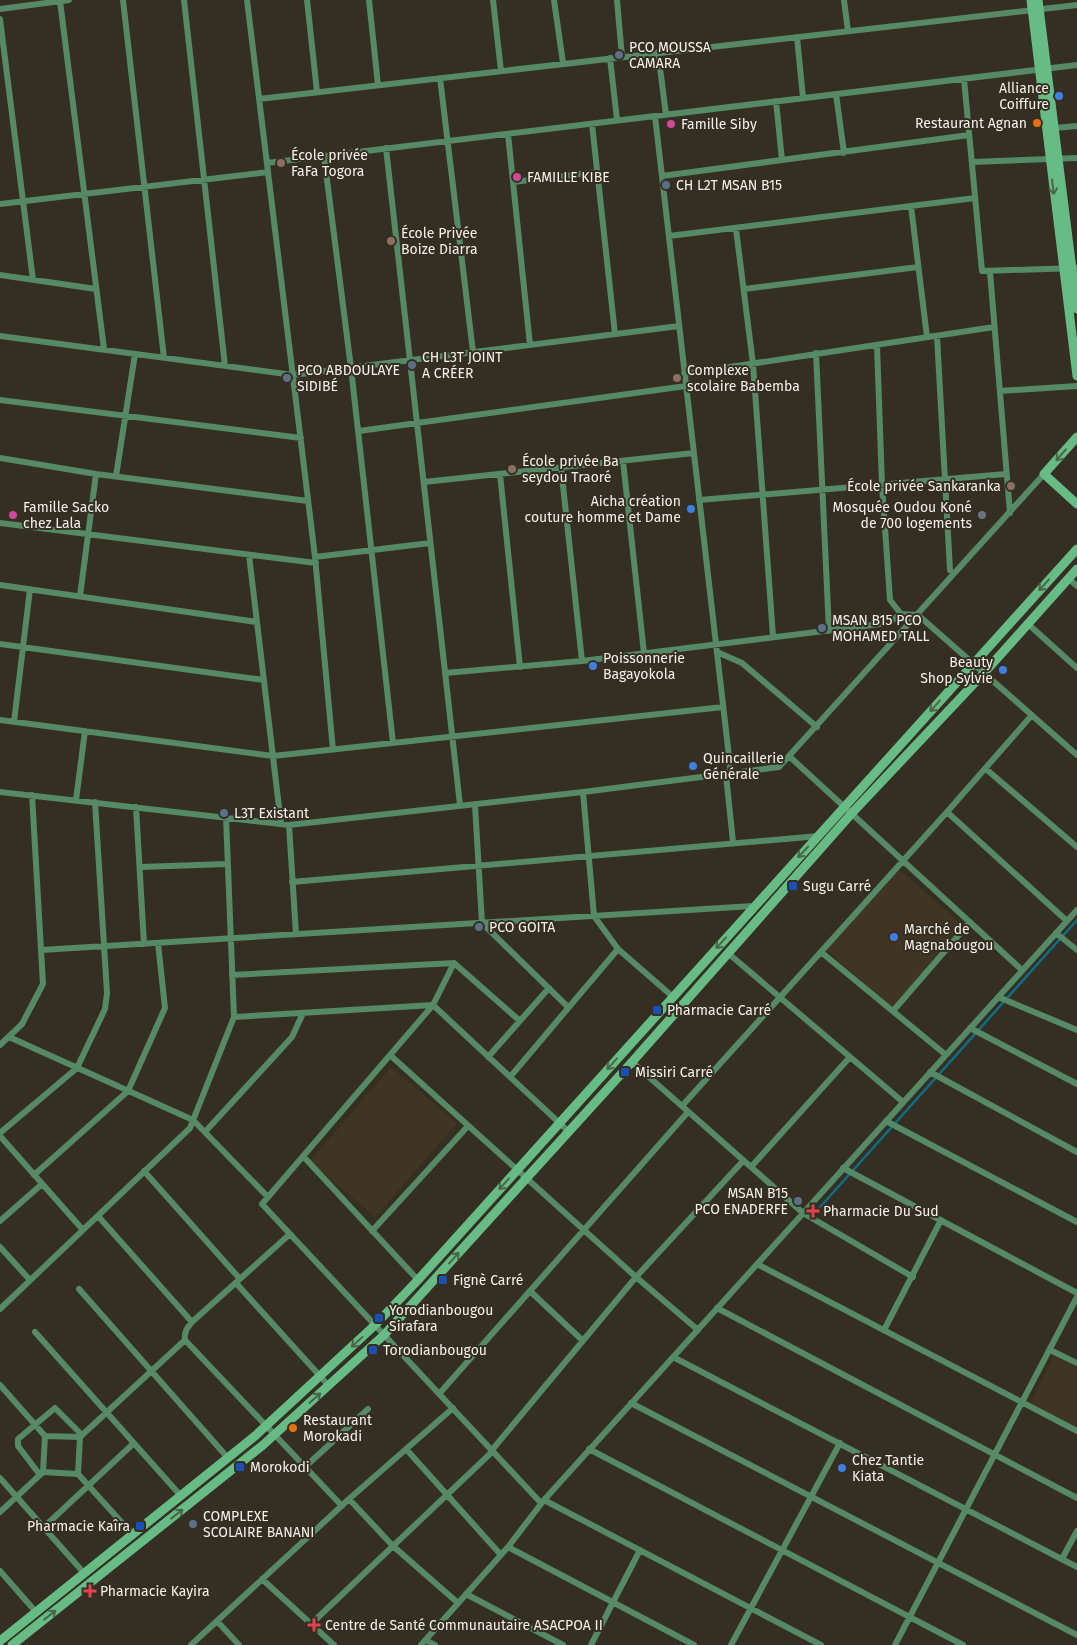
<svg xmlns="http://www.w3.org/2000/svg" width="1077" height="1645" viewBox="0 0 1077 1645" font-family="'Fira Sans',sans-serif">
  <rect width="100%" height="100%" fill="#352e22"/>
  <path fill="#3f3522" d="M 900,870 L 962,925 L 892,1008 L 826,949 Z
    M 391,1067 L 457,1123 L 375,1217 L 310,1161 Z
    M 1054,1356 L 1077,1368 L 1077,1427 L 1030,1403 Z"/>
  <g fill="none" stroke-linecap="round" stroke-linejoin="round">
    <path stroke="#0d6e87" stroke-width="2.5" d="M 813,1215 L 1077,920"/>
    <path stroke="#568966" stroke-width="6" d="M 123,0 L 164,358
      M 184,0 L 225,366
      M 247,0 L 315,557 L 333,750
      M 307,0 L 317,92
      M 369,0 L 378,85
      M 493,0 L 501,71
      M 554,0 L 563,63
      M 617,0 L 622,57
      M 844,0 L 848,31
      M 60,1 L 104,349
      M 0,9 L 69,0
      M 0,19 L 33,280
      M 797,37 L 803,98
      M 658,52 L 666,115
      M 610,58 L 617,120
      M 440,78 L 473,352
      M 964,79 L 982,271 L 1077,268
      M 836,94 L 844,153
      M 259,99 L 1077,5
      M 776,101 L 782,160
      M 655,116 L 731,774
      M 592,124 L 615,334
      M 1055,128 L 1077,126
      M 508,134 L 530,345
      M 386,148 L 460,805
      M 324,156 L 351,368 L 393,743
      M 972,162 L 1077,158
      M 267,163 L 1077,65
      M 662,176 L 969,135
      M 513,182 L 597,172
      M 0,204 L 268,172
      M 911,206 L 927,337
      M 736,229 L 753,364 L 773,636
      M 669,236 L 975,198
      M 990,272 L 1010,513
      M 0,275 L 96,289
      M 744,289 L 918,267
      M 0,336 L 293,375 L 679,326
      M 937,336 L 950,570
      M 877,345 L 882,485 L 890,600 L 901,614 L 918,615 L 1077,755
      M 816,353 L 829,631
      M 684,374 L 994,327
      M 1000,391 L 1077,386
      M 0,400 L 301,438
      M 359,431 L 686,386
      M 0,458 L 96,474 L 308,501
      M 623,461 L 644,653
      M 561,467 L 582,661
      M 500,474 L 520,667
      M 116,476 L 135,354
      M 424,482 L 694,453
      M 699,500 L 1006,474
      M 0,523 L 316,563
      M 249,555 L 281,824
      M 315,557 L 430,543
      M 1069,579 L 1077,586
      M 0,585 L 257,622
      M 80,596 L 96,474
      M 1028,624 L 1077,668
      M 0,644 L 264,680
      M 717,652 L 742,663 L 817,727
      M 445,673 L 582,661 L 880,624 L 891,621 L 901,614
      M 0,720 L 273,756 L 723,707
      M 14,722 L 30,589
      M 790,757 L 1022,970
      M 986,769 L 1077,847
      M 726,775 L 733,842
      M 0,792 L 289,825 L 583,792 L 779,767 L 1044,474
      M 583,792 L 594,916 L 618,949 L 672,996
      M 76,800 L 85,731
      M 475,805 L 482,923 L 568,1007
      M 136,807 L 144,944
      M 947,812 L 1067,921
      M 289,825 L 296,934
      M 140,867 L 227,864
      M 292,882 L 819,836
      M 1056,933 L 1077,950
      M 41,950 L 753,906
      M 821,952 L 946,1055
      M 729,954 L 903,1102
      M 454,963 L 433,1005 L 262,1204 L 541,1503
      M 232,975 L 454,963 L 520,1021
      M 998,997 L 1077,1030
      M 893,1011 L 970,922
      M 234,1017 L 433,1005 L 568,1131
      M 970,1028 L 1077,1084
      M 9,1037 L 193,1120 L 268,1197
      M 0,1045 L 22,1024 L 43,984 L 32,795
      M 390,1055 L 636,1277 L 698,1330
      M 488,1057 L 549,988
      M 632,1062 L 803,1213 L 913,1277
      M 930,1072 L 1077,1152
      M 510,1077 L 618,949
      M 682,1106 L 947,812 L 1032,715
      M 886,1121 L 1077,1222
      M 205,1132 L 292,1037 L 303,1013
      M 0,1133 L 77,1068 L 105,1009 L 107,993 L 95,802
      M 0,1136 L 83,1230
      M 303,1156 L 418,1280
      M 751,1167 L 850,1057
      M 843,1168 L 1077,1293
      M 144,1171 L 240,1279
      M 34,1175 L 128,1091 L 165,1008 L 158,943
      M 98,1216 L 192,1322
      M 0,1221 L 42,1184
      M 372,1231 L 468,1126
      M 290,1234 L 192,1322 C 187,1328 184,1332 185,1340 L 342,1506
      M 0,1247 L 30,1280
      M 757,1264 L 1077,1431
      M 236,1283 L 329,1386
      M 79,1289 L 228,1458
      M 530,1291 L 582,1340
      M 717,1308 L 1077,1498
      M 0,1309 L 190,1128 L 234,1017 L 226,817
      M 884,1330 L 941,1220
      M 35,1332 L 181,1496
      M 1050,1350 L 1077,1363
      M 673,1357 L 1077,1567
      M 0,1385 L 45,1436
      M 439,1394 L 688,1112
      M 631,1403 L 1077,1635
      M 80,1437 L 45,1436 L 43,1472 L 78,1474 L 80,1437 L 185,1340
      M 406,1449 L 501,1555
      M 589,1449 L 963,1645
      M 492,1450 L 636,1277 L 743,1161
      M 305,1467 L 368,1409
      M 78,1474 L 133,1535
      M 40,1475 L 18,1446 L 18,1439 L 55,1408 L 82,1435
      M 0,1478 L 84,1573
      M 349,1499 L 393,1546 L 458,1603
      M 544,1500 L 821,1645
      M 0,1512 L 42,1473
      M 44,1527 L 134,1443
      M 508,1547 L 694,1645
      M 1062,1559 L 1077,1531
      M 0,1571 L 36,1612
      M 262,1579 L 334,1645
      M 466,1594 L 563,1645
      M 217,1621 L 239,1645
      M 311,1624 L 493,1451
      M 426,1640 L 435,1645
      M 191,1645 L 349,1499 L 453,1408
      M 421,1645 L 508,1547 L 544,1500 L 1077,910
      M 591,1645 L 640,1550
      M 731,1645 L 840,1443
      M 895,1645 L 1077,1297"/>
    <path stroke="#67bb84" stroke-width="9" d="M 1031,0 L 1077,376
      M 1038,0 L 1077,309
      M 1077,437 L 1044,474 L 1077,504
      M 0,1641 L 255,1436 L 375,1325 L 418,1280 L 1077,549
      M 12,1645 L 263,1445 L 384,1335 L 632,1062 L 852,813 L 984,673 L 1077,569"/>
  </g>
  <defs><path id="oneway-shaft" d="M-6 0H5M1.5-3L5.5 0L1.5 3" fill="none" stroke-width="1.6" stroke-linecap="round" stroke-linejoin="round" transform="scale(1.25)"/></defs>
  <g stroke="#496649">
    <use href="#oneway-shaft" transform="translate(1053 187) rotate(83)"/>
    <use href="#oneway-shaft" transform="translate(1061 455) rotate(131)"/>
    <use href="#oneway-shaft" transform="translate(1044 585) rotate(132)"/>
    <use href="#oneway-shaft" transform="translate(935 706) rotate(132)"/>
    <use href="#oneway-shaft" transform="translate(803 852) rotate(133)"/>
    <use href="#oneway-shaft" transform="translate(721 943) rotate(132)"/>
    <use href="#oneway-shaft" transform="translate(612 1064) rotate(132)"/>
    <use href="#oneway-shaft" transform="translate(504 1184) rotate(132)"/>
    <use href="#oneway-shaft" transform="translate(454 1258) rotate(-48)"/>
    <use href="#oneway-shaft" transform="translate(357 1342) rotate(137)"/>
    <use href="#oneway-shaft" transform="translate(315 1398) rotate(-42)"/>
    <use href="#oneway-shaft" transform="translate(177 1514) rotate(-38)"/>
    <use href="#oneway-shaft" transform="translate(50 1615) rotate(-38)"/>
  </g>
  <g fill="#5c6f8a" stroke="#352e22" stroke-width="2">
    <circle cx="619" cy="55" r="5"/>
    <circle cx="666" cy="185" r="5"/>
    <circle cx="412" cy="365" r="5"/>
    <circle cx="287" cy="378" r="5"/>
    <circle cx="822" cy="628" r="5"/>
    <circle cx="224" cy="813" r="5"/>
    <circle cx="479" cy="927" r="5"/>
    <circle cx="798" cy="1201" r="5"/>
    <circle cx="193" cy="1524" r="5"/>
  </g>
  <g fill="#3f7fe0" stroke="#352e22" stroke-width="2">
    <circle cx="1059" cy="96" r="5"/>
    <circle cx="691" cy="509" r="5"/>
    <circle cx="593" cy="666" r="5"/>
    <circle cx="1003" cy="670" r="5"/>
    <circle cx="693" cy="766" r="5"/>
    <circle cx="894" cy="937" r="5"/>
    <circle cx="842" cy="1468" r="5"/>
  </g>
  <g fill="#e8710a" stroke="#352e22" stroke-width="2">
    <circle cx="1037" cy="123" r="5"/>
    <circle cx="293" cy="1428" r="5"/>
  </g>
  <g fill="#d1479c" stroke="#352e22" stroke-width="2">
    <circle cx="671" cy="124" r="5"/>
    <circle cx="517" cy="177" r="5"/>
    <circle cx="13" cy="515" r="5"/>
  </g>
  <g fill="#8d6e63" stroke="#352e22" stroke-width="2">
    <circle cx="281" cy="163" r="5"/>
    <circle cx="391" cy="241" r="5"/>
    <circle cx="677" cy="378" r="5"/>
    <circle cx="512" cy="469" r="5"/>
    <circle cx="1011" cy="486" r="5"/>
  </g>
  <circle fill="#6b7280" stroke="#352e22" stroke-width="2" cx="982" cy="515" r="5"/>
  <g fill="#1a4fb4" stroke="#352e22" stroke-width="2">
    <rect x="788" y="881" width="10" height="10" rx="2.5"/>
    <rect x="652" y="1005" width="10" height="10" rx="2.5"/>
    <rect x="620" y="1067" width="10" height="10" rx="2.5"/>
    <rect x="438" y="1275" width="10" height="10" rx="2.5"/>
    <rect x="374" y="1313" width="10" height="10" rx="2.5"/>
    <rect x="368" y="1345" width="10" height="10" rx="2.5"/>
    <rect x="235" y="1462" width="10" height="10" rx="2.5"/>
    <rect x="135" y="1521" width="10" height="10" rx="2.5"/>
  </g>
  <g fill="#e0444e" stroke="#352e22" stroke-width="2">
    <path d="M810.5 1203.5h5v5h5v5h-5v5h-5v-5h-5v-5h5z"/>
    <path d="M87.5 1583.5h5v5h5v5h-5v5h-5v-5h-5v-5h5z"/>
    <path d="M311.5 1617.5h5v5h5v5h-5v5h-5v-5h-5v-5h5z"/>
  </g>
  <g text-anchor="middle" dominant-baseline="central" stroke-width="4" stroke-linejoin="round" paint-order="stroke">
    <g font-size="14" fill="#f5f0e8" stroke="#352e22" text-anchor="start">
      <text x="629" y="47">PCO MOUSSA<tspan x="629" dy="16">CAMARA</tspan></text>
      <text x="1049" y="88" text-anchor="end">Alliance<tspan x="1049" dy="16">Coiffure</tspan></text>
      <text x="1027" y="123" text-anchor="end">Restaurant Agnan</text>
      <text x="681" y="124">Famille Siby</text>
      <text x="291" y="155">École privée<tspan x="291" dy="16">FaFa Togora</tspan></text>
      <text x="527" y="177">FAMILLE KIBE</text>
      <text x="676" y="185">CH L2T MSAN B15</text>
      <text x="401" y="233">École Privée<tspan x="401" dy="16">Boize Diarra</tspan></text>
      <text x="422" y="357">CH L3T JOINT<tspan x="422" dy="16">A CRÉER</tspan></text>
      <text x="297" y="370">PCO ABDOULAYE<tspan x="297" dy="16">SIDIBÉ</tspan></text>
      <text x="687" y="370">Complexe<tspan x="687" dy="16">scolaire Babemba</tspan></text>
      <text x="522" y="461">École privée Ba<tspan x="522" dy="16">seydou Traoré</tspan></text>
      <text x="1001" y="486" text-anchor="end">École privée Sankaranka</text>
      <text x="681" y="501" text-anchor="end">Aicha création<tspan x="681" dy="16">couture homme et Dame</tspan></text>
      <text x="23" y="507">Famille Sacko<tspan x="23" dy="16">chez Lala</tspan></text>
      <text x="972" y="507" text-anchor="end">Mosquée Oudou Koné<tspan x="972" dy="16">de 700 logements</tspan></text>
      <text x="832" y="620">MSAN B15 PCO<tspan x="832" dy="16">MOHAMED TALL</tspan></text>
      <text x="603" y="658">Poissonnerie<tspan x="603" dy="16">Bagayokola</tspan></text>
      <text x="993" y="662" text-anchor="end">Beauty<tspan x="993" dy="16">Shop Sylvie</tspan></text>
      <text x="703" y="758">Quincaillerie<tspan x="703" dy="16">Générale</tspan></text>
      <text x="234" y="813">L3T Existant</text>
      <text x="803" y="886">Sugu Carré</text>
      <text x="489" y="927">PCO GOITA</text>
      <text x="904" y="929">Marché de<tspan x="904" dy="16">Magnabougou</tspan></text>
      <text x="667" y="1010">Pharmacie Carré</text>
      <text x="635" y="1072">Missiri Carré</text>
      <text x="788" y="1193" text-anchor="end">MSAN B15<tspan x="788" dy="16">PCO ENADERFE</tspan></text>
      <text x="823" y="1211">Pharmacie Du Sud</text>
      <text x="453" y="1280">Fignè Carré</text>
      <text x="389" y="1310">Yorodianbougou<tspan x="389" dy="16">Sirafara</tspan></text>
      <text x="383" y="1350">Torodianbougou</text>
      <text x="303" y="1420">Restaurant<tspan x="303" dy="16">Morokadi</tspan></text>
      <text x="852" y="1460">Chez Tantie<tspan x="852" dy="16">Kiata</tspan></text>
      <text x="250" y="1467">Morokodi</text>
      <text x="203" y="1516">COMPLEXE<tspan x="203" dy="16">SCOLAIRE BANANI</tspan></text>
      <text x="130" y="1526" text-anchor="end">Pharmacie Kaîra</text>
      <text x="100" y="1591">Pharmacie Kayira</text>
      <text x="325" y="1625">Centre de Santé Communautaire ASACPOA II</text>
    </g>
  </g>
</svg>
